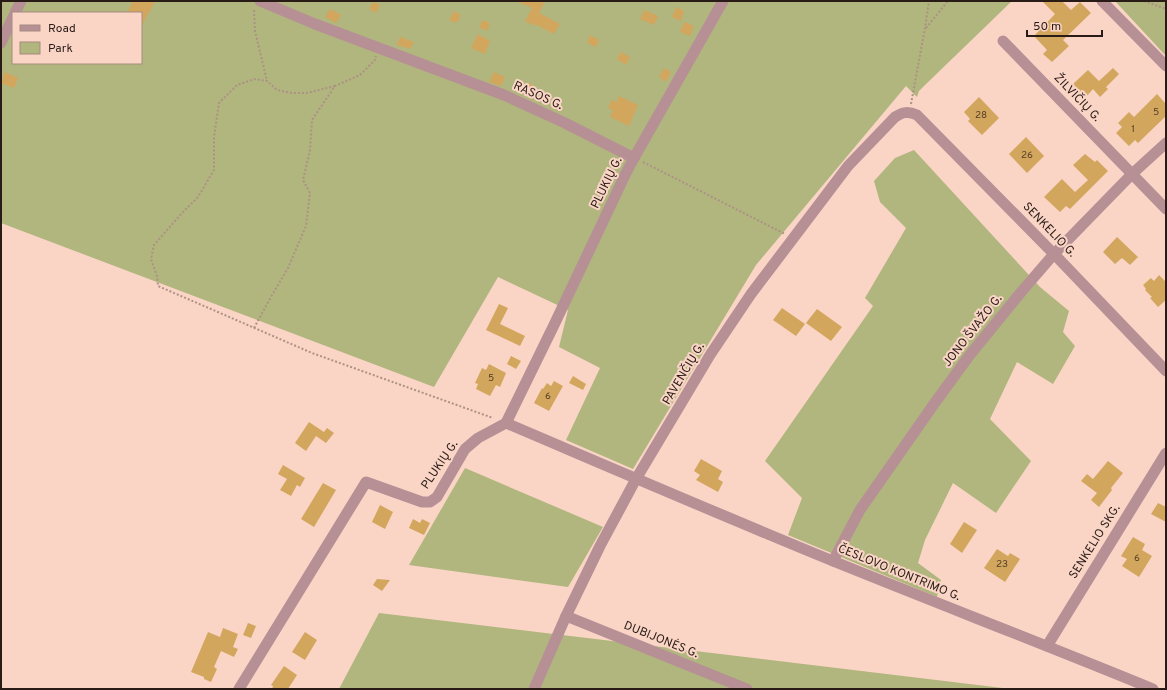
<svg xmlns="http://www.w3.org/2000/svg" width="1167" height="690" viewBox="0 0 1167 690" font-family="Overpass,sans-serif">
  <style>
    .green { fill: #b0b67d; fill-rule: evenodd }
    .building { fill: #d3a65e }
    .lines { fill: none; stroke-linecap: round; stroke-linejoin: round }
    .path { stroke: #ad9185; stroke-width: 2; stroke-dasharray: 2 2; stroke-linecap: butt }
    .street { stroke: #b79096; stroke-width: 11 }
    .labels { text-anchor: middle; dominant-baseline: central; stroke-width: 4; stroke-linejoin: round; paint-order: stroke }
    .number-label { font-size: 10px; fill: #543e28 }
    .street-label { font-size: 12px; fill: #291c16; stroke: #fad5c6 }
  </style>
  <rect width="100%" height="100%" fill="#fad5c6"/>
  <g class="green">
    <path d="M1,1H1012L924,86L919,91L917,97L906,86L756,265L633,469L566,440L600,368L559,347L568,310L498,277L434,387L1,223ZM13,13H141V63H13Z"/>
    <polygon points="1115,1 1166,1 1166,56"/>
    <polygon points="914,150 1040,287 1069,311 1063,332 1075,346 1053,384 1017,362 990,419 1031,461 996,513 953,483 925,540 918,563 941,580 937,597 788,535 802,498 765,461 873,306 865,298 906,228 880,202 874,181 895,158"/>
    <polygon points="465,468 603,527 568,587 409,565"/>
    <polygon points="379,613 1011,689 339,689"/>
  </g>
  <g class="building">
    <polygon points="133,1 155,1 149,13 148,13 141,28 141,13 127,13"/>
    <polygon points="516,1 545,1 539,13 560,24 554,34 535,24 535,26 525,21 532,8"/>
    <polygon points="1042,1 1062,1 1071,10 1080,2 1091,13 1063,40 1069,46 1052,62 1043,54 1047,50 1034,36 1055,14"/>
    <polygon points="373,2 380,5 376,13 369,9"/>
    <polygon points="676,7 684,11 681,21 672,17"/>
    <polygon points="330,9 341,15 336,23 325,17"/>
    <polygon points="644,10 658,16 654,25 640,19"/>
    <polygon points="454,11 461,15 457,23 449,20"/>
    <polygon points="483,20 490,23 487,31 479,27"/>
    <polygon points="684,22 694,26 690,36 680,32"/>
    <polygon points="478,34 490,41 485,54 471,48"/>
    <polygon points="590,35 599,40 596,47 587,43"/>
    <polygon points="400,37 414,42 410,49 397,45"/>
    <polygon points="621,52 630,57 626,65 617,59"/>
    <polygon points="664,68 671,72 666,82 659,77"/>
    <polygon points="1113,68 1119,74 1106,87 1108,89 1100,97 1093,89 1086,97 1073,84 1088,70 1099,81"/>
    <polygon points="5,72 18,78 14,88 1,83"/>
    <polygon points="494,72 505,77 501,86 489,82"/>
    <polygon points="529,83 536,87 532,99 523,94"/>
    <polygon points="1157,94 1166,104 1166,116 1138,143 1135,140 1129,146 1116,133 1122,127 1118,123 1129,112 1134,117"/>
    <polygon points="619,96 638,105 629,126 610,117 613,110 608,108 612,100 617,102"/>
    <polygon points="979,97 999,118 982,135 968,121 970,119 964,112"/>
    <polygon points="1026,137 1044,156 1027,173 1009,154"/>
    <polygon points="1085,154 1095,162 1097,160 1108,171 1070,209 1066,206 1060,212 1044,197 1062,179 1075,192 1088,180 1073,165"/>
    <polygon points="1117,237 1138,257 1130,265 1122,258 1115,264 1103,252"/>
    <polygon points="1159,275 1166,282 1166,300 1158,307 1150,298 1152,297 1145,290 1146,289 1143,285 1151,278 1154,281"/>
    <polygon points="499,304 508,308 500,324 525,336 520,346 486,330"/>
    <polygon points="782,308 805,324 796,336 773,320"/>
    <polygon points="817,309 842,327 831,341 806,323"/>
    <polygon points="511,356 521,361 516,369 507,364"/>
    <polygon points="489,364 506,373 500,387 496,385 490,396 476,389 478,384 475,383 482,368 486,370"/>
    <polygon points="573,376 586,384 583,390 569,383"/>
    <polygon points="554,381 563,386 549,411 534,403 542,388 543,389 547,383 551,386"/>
    <polygon points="309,422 324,432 327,428 334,433 326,443 316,436 306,451 295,443"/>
    <polygon points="701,459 722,471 718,479 723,482 718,492 696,480 700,475 694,471"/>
    <polygon points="1108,461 1123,473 1111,488 1112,490 1099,507 1091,500 1097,493 1081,481 1087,474 1093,479"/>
    <polygon points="283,465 305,478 300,487 297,485 291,496 280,490 287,479 278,474"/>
    <polygon points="323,483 336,490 314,527 301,519"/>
    <polygon points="1158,503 1166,507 1166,522 1151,514"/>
    <polygon points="380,505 393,512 385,529 372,522"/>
    <polygon points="413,519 420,523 422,519 430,523 424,535 409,528"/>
    <polygon points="964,522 977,530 962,553 950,544"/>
    <polygon points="1133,537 1145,544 1142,550 1152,556 1139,577 1122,566 1127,559 1121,556"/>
    <polygon points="997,549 1008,556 1010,553 1020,559 1005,582 984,568"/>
    <polygon points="377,579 390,580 382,591 373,585"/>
    <polygon points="248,623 256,626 251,638 243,635"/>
    <polygon points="223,628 238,634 233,647 238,649 234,657 221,651 214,667 217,669 211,682 204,679 204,677 191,672 208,632 220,637"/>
    <polygon points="305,632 317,640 305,660 292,652"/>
    <polygon points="284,666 297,675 288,689 272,689 273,686 271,685"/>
  </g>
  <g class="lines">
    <g class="path">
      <polyline points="1144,1 1166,9"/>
      <polyline points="254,10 255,31 267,81"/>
      <polyline points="926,28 948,1"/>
      <polyline points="335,86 307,93 292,93 277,90 267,81 255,79 237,85 219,103 214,137 214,170 198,197 182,213 154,245 151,259 157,276 158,286 312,353 493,418"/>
      <polyline points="911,104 925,28 929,1"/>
      <polyline points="643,162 785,234"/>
      <polyline points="254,328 272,295 288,268 306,226 310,193 303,180 310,150 312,120 335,86 360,75 375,60 376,56"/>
    </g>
    <g class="street">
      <polyline points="260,1 315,24 504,95 565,123 634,158 723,1"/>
      <polyline points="1102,1 1166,66"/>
      <polyline points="15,13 21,1"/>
      <polyline points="1003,41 1166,209"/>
      <polyline points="1,43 13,17"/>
      <path d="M506,423C614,469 723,516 833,561C939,604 1046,645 1153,689"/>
      <polyline points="833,561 860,510 934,404 969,356 1022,291 1054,254 1132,174 1166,143"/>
      <polyline points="566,616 747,689"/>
      <polyline points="1047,646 1166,453"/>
      <polyline points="239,689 366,482 422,502 430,502 437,497 465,449 478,438 506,423 554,325 626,173 634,158"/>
      <path d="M534,689L566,616L600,546L636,479L710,355L751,294L848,166L895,117C903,112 908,111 917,115L1054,254L1166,371"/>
    </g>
  </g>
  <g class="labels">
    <g class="number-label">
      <text x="1156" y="112">5</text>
      <text x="981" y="115">28</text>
      <text x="1133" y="129">1</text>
      <text x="1027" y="155">26</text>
      <text x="491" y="378">5</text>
      <text x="548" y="396">6</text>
      <text x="1137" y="558">6</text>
      <text x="1002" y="564">23</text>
    </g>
    <g class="street-label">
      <text transform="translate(538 96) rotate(24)">RASOS G.</text>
      <text transform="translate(1077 98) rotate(46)">ŽILVIČIŲ G.</text>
      <text transform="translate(607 183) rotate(-64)">PLUKIŲ G.</text>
      <text transform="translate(1049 230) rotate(46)">SENKELIO G.</text>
      <text transform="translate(973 331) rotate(-52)">JONO ŠVAŽO G.</text>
      <text transform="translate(684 374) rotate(-59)">PAVENČIŲ G.</text>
      <text transform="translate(440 465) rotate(-56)">PLUKIŲ G.</text>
      <text transform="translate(1095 542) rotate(-58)">SENKELIO SKG.</text>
      <text transform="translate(899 573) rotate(22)">ČESLOVO KONTRIMO G.</text>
      <text transform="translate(661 640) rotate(22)">DUBIJONĖS G.</text>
    </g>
  </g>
  <rect width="1167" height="690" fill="none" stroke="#291c16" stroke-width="4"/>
  <rect x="12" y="12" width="130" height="52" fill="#fad5c6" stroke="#a68b80"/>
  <rect x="20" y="25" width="20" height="6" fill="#b79096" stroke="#a68b80"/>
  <text x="48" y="32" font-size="12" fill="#291c16">Road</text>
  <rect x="20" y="42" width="20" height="12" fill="#b0b67d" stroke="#a68b80"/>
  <text x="48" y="52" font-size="12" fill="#291c16">Park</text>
  <path d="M1027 30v6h75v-6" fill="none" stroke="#291c16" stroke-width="2"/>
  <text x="1033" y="30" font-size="12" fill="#291c16" stroke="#fad5c6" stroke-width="3" paint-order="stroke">50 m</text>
</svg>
